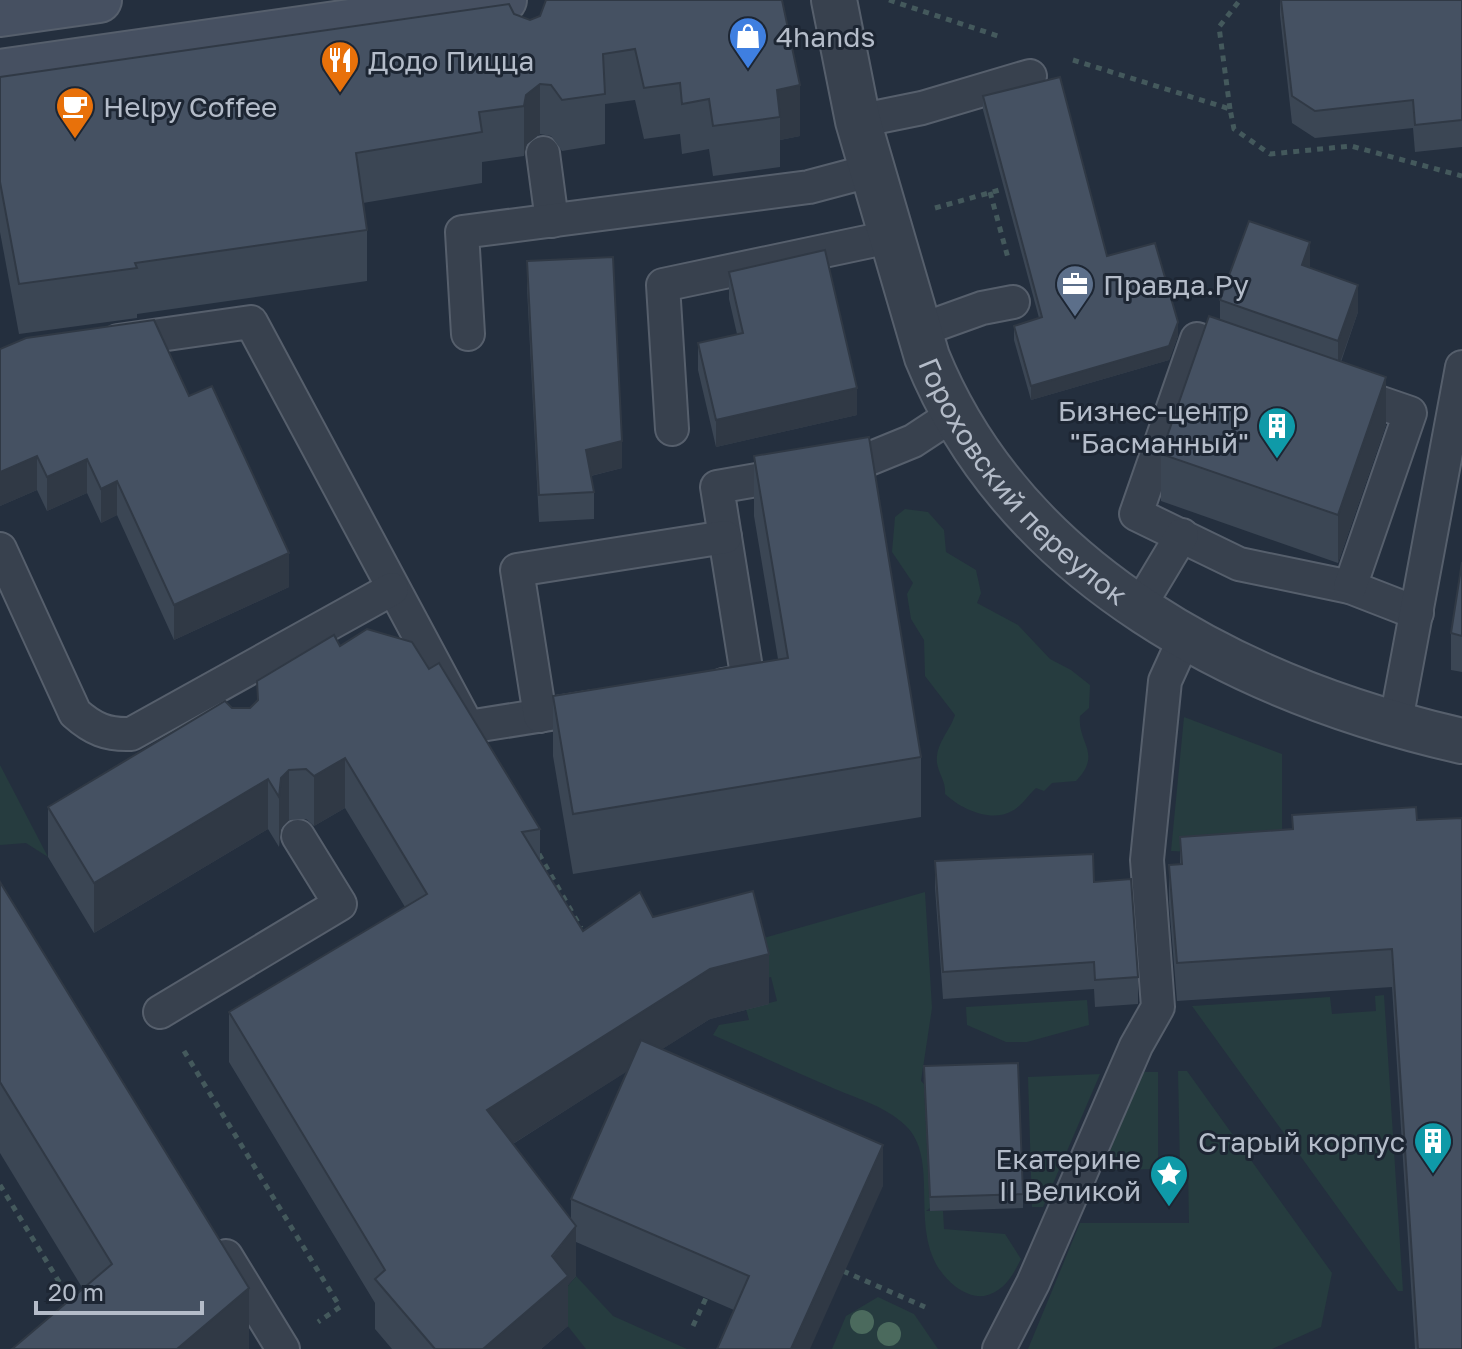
<svg xmlns="http://www.w3.org/2000/svg" width="1462" height="1349" viewBox="0 0 1462 1349" font-family="'Golos Text',sans-serif">
  <style>
    .green { fill: #263c3f }
    .lines { fill: none; stroke-linecap: round; stroke-linejoin: round }
    .service-casing { stroke: #565f6c; stroke-width: 36 }
    .minor-casing { stroke: #565f6c; stroke-width: 48 }
    .secondary-casing { stroke: #565f6c; stroke-width: 48 }
    .path { stroke: #44595c; stroke-width: 5; stroke-dasharray: 6 6; stroke-linecap: butt }
    .service { stroke: #38414e; stroke-width: 32 }
    .minor { stroke: #38414e; stroke-width: 44 }
    .secondary { stroke: #465061; stroke-width: 44 }
    .tree { fill: #4b6a5d }
    .wall { fill: #3b4654; fill-rule: evenodd }
    .shaded-wall { fill: #303945 }
    .building { fill: #455162; stroke: #303945; stroke-width: 2 }
    .labels { text-anchor: middle; dominant-baseline: central; stroke-width: 6; stroke-linejoin: round; paint-order: stroke }
    .poi-label { font-size: 28px; fill: #b4bcc9; stroke: #1d2633; text-anchor: start }
    .street-label { font-size: 28px; fill: #b4bcc9; stroke: #1d2633 }
  </style>
  <rect width="100%" height="100%" fill="#242f3e"/>
  <g class="green">
    <path d="M905,509L928,512L944,530L946,552L976,570L981,593L977,603L1018,625L1050,659L1071,670L1090,685L1089,708L1080,716C1077,743 1103,753 1076,781L1052,783L1044,791L1036,788C1028,795 1022,806 1012,811C991,823 961,809 945,794C946,781 939,775 937,763C935,744 950,731 955,715L925,676L924,640L911,619L907,594L913,583L892,552L895,517Z"/>
    <polygon points="1184,717 1282,754 1282,856 1171,851"/>
    <polygon points="0,765 48,857 26,843 0,845"/>
    <path d="M925,892L932,1008L921,1081L924,1084L930,1208L926,1211H943L944,1229L1005,1234L1021,1259C1013,1275 1004,1292 984,1296C973,1297 965,1293 956,1287C900,1244 945,1162 905,1125C886,1107 859,1099 835,1089C794,1071 754,1053 713,1035L719,1025L749,1020L746,1009L777,1001L771,977L762,979L753,941Z"/>
    <polygon points="1384,995 1403,1291 1398,1291 1192,1006 1330,997 1332,1014 1376,1011 1375,996"/>
    <polygon points="1087,1000 1089,1025 1027,1042 1006,1042 967,1025 966,1007"/>
    <polygon points="1178,1071 1187,1071 1332,1273 1321,1327 1272,1349 1028,1349 1080,1223 1189,1223 1188,1169 1180,1168"/>
    <polygon points="1143,1072 1158,1072 1158,1169 1102,1170"/>
    <polygon points="1100,1074 1043,1207 1032,1207 1028,1077"/>
    <polygon points="576,1276 613,1316 687,1349 586,1349 552,1306"/>
    <polygon points="878,1297 914,1314 938,1349 832,1349 846,1316"/>
  </g>
  <g class="lines">
    <g class="service-casing">
      <g id="service">
        <polyline points="858,121 922,108 1030,76"/>
        <polyline points="543,153 552,221"/>
        <polyline points="918,331 982,308 1013,302"/>
        <polyline points="468,334 462,232 809,187 873,170"/>
        <polyline points="118,341 251,322 468,727 594,707"/>
        <polyline points="1242,355 1197,339 1136,514 1239,564 1350,587 1417,613"/>
        <polyline points="1346,391 1410,413 1350,587"/>
        <polyline points="672,429 663,285 890,237"/>
        <path d="M0,549L75,713C93,729 107,735 131,734L392,589"/>
        <polyline points="1137,610 1182,535"/>
        <polyline points="723,685 748,681 717,487 864,461 913,441 954,414"/>
        <polyline points="540,716 517,570 725,537"/>
        <polyline points="1395,726 1462,367"/>
        <polyline points="160,1012 340,904 298,836"/>
        <polyline points="226,1256 283,1349"/>
        <polyline points="999,1349 1033,1283 1136,1046 1158,1007 1147,860 1165,681 1185,637"/>
      </g>
    </g>
    <g class="minor-casing">
      <g id="minor">
        <path id="s1" d="M834,0L858,121L927,357C1016,576 1243,691 1462,741"/>
      </g>
    </g>
    <g class="secondary-casing">
      <g id="secondary">
        <polyline points="0,14 99,0"/>
        <polyline points="0,72 504,0"/>
      </g>
    </g>
    <g class="path">
      <polyline points="889,0 998,36"/>
      <polyline points="1073,60 1230,109 1234,129 1270,154 1351,146 1462,176"/>
      <polyline points="1230,109 1219,27 1240,0"/>
      <polyline points="990,192 1008,258"/>
      <polyline points="935,208 1003,189"/>
      <polyline points="539,854 581,928"/>
      <polyline points="184,1051 340,1307 318,1322"/>
      <polyline points="0,1185 72,1303"/>
      <polyline points="843,1271 925,1307"/>
      <polyline points="693,1326 706,1298"/>
    </g>
    <use href="#service" class="service"/>
    <use href="#minor" class="minor"/>
    <use href="#secondary" class="secondary"/>
  </g>
  <g class="tree">
    <circle cx="862" cy="1322" r="12"/>
    <circle cx="889" cy="1334" r="12"/>
  </g>
  <g class="wall">
    <polygon points="782,0 800,136 780,140 780,167 713,176 709,149 682,154 680,134 644,139 635,100 605,104 605,144 562,151 551,136 540,134 526,145 524,156 482,162 482,183 363,203 367,230 367,281 137,314 137,318 19,334 0,232 0,77 514,14 530,20"/>
    <polygon points="1280,0 1462,0 1462,147 1415,152 1413,128 1315,138 1292,123 1280,15"/>
    <polygon points="983,96 1107,256 1178,336 1169,360 1031,400 1014,340 1014,326 1039,318 983,110"/>
    <polygon points="527,261 622,468 591,476 594,492 594,519 539,522 527,288"/>
    <polygon points="1310,268 1358,312 1341,362 1386,425 1338,563 1161,501 1161,454 1220,320 1220,300"/>
    <polygon points="729,272 857,415 716,447 698,370 698,343 737,334 729,299"/>
    <polygon points="0,349 189,396 289,587 174,640 117,515 101,523 87,493 47,511 37,490 0,506"/>
    <polygon points="754,456 921,757 921,817 573,874 553,756 553,696 778,659 754,516"/>
    <polygon points="1462,562 1462,672 1451,670 1451,633"/>
    <path d="M340,646L429,669L540,829V862L583,931L653,917L769,1004L710,1019L662,1049L883,1186L734,1310L576,1242V1276L568,1285V1326L541,1349H392L375,1329V1303L229,1062V1012L405,907L345,808L314,826L306,819L289,820L281,828L279,847L268,829L94,933L48,857V807L232,708H250ZM627,1071L571,1199V1220L513,1144Z"/>
    <polygon points="1416,807 1462,1349 1415,1349 1392,987 1177,1001 1169,903 1169,865 1180,864 1180,837 1292,829 1292,815"/>
    <polygon points="935,861 1094,882 1138,977 1138,1004 1095,1007 1094,989 943,999 935,888"/>
    <polygon points="0,882 249,1349 83,1289 0,1153"/>
    <polygon points="924,1080 1023,1194 1023,1208 930,1211"/>
  </g>
  <g class="shaded-wall">
    <polygon points="540,84 540,134 526,145 524,156 524,106 526,95"/>
    <polygon points="800,85 800,136 780,140 780,117 777,90"/>
    <polygon points="1310,242 1310,269 1302,265"/>
    <polygon points="1358,285 1358,312 1338,368 1338,341"/>
    <polygon points="1178,322 1178,336 1169,360 1031,400 1031,386"/>
    <polygon points="1386,377 1386,425 1338,563 1338,515"/>
    <polygon points="857,388 857,415 716,447 716,420"/>
    <polygon points="622,441 622,468 586,477 586,450"/>
    <polygon points="37,456 37,490 0,506 0,472"/>
    <polygon points="87,459 87,493 47,511 47,477"/>
    <polygon points="117,481 117,515 101,523 101,489"/>
    <polygon points="289,553 289,587 174,640 174,605"/>
    <polygon points="345,758 345,808 314,826 314,776"/>
    <polygon points="289,770 289,820 281,828 279,847 279,797 281,778"/>
    <polygon points="268,779 268,829 94,933 94,883"/>
    <polygon points="769,954 769,1004 710,1019 487,1160 487,1110 710,969"/>
    <polygon points="883,1145 883,1186 810,1349 791,1349"/>
    <polygon points="576,1226 576,1276 568,1285 568,1326 541,1349 483,1349"/>
    <polygon points="249,1288 249,1349 177,1349"/>
  </g>
  <g class="building">
    <polygon points="546,0 782,0 800,85 777,90 780,117 713,126 709,99 682,104 680,83 644,88 635,49 603,54 605,94 562,100 551,85 540,84 526,95 524,106 479,112 482,132 356,153 367,230 135,263 137,268 19,284 0,182 0,77 509,4 514,14 530,20 540,16"/>
    <polygon points="1281,0 1462,0 1462,120 1415,125 1413,100 1315,111 1292,96"/>
    <polygon points="1060,77 1107,256 1155,243 1178,322 1169,346 1031,386 1014,326 1042,317 983,96"/>
    <polygon points="1249,221 1310,242 1302,265 1358,285 1338,341 1220,300"/>
    <polygon points="825,250 857,388 716,420 698,343 743,333 729,272"/>
    <polygon points="613,257 622,441 586,450 594,492 539,495 527,261"/>
    <polygon points="1209,316 1386,377 1338,515 1161,454"/>
    <polygon points="154,320 189,396 212,386 289,553 174,605 117,481 101,489 87,459 47,477 37,456 0,472 0,349 26,338"/>
    <polygon points="869,437 921,757 573,814 553,696 788,658 754,456"/>
    <polygon points="1462,562 1462,636 1451,633"/>
    <polygon points="367,629 412,642 429,669 439,663 540,829 522,832 583,931 640,892 653,917 753,891 769,954 710,969 487,1110 576,1226 552,1256 568,1276 483,1349 435,1349 375,1279 385,1270 229,1012 427,894 345,758 314,776 306,769 289,770 281,778 279,797 268,779 94,883 48,807 225,701 232,708 250,708 258,700 257,681 334,635 340,646"/>
    <polygon points="1416,807 1417,820 1462,818 1462,1349 1418,1349 1392,949 1177,963 1169,865 1182,864 1180,837 1293,829 1292,815"/>
    <polygon points="1093,854 1094,882 1131,879 1138,977 1095,980 1094,962 943,972 935,861"/>
    <polygon points="0,882 249,1288 177,1349 12,1349 112,1264 0,1082"/>
    <polygon points="641,1040 883,1145 791,1349 717,1349 749,1276 571,1199"/>
    <polygon points="1018,1063 1023,1194 930,1197 924,1066"/>
  </g>
  <defs>
    <g id="shop-pin" transform="scale(2)"><path d="M0 17L-7.5 6A9.5 9.5 0 1 1 7.5 6Z" fill="#3f7fe0" stroke="#1d2633"/><path d="M-5-2.5h2.3a2.7 3.5 0 0 1 5.4 0H5L5.5 6h-11ZM-1.5-2.5h3a1.5 2.3 0 0 0-3 0Z" fill="#fff"/></g>
    <g id="restaurant-pin" transform="scale(2)"><path d="M0 17L-7.5 6A9.5 9.5 0 1 1 7.5 6Z" fill="#e8710a" stroke="#1d2633"/><path d="M-5-6h1v4h1v-4h1v4h1v-4h1v5L-1.5 .5V6h-2V.5L-5-1ZM5-6V6H3V1.5H1.5Q1.5-4 5-6Z" fill="#fff"/></g>
    <g id="cafe-pin" transform="scale(2)"><path d="M0 17L-7.5 6A9.5 9.5 0 1 1 7.5 6Z" fill="#e8710a" stroke="#1d2633"/><path d="M-5.5-4.5H6V0H3Q3 3.5 0 3.5H-2.5Q-5.5 3.5-5.5 0ZM3-3.2v2h1.7v-2ZM-6 4.5H4V6H-6Z" fill="#fff"/></g>
    <g id="office-pin" transform="scale(2)"><path d="M0 17L-7.5 6A9.5 9.5 0 1 1 7.5 6Z" fill="#5c6f8a" stroke="#1d2633"/><path d="M-6-3h4V-5.5h4V-3h4V5H-6ZM-1-4.5V-3h2v-1.5ZM-6 0V1H6V0Z" fill="#fff"/></g>
    <g id="building-pin" transform="scale(2)"><path d="M0 17L-7.5 6A9.5 9.5 0 1 1 7.5 6Z" fill="#0f9aa8" stroke="#1d2633"/><path d="M-4-6H4V6H1V3H-1V6H-4ZM-2.5-4.3h1.7v1.8h-1.7ZM.8-4.3h1.7v1.8H.8ZM-2.5-1h1.7V.8h-1.7ZM.8-1h1.7V.8H.8Z" fill="#fff"/></g>
    <g id="sight-pin" transform="scale(2)"><path d="M0 17L-7.5 6A9.5 9.5 0 1 1 7.5 6Z" fill="#0f9aa8" stroke="#1d2633"/><path d="M0-6L1.8-2.2L6-1.7L2.9 1.2L3.7 5.4L0 3.3L-3.7 5.4L-2.9 1.2L-6-1.7L-1.8-2.2Z" fill="#fff"/></g>
  </defs>
  <g fill-rule="evenodd">
    <use href="#shop-pin" x="748" y="36"/>
    <use href="#restaurant-pin" x="340" y="60"/>
    <use href="#cafe-pin" x="75" y="106"/>
    <use href="#office-pin" x="1075" y="284"/>
    <use href="#building-pin" x="1277" y="426"/>
    <use href="#building-pin" x="1433" y="1141"/>
    <use href="#sight-pin" x="1169" y="1174"/>
  </g>
  <g class="labels">
    <g class="poi-label">
      <text x="776" y="36">4hands</text>
      <text x="368" y="60">Додо Пицца</text>
      <text x="103" y="106">Helpy Coffee</text>
      <text x="1103" y="284">Правда.Ру</text>
      <text x="1249" y="410" text-anchor="end">Бизнес-центр<tspan x="1249" dy="32">"Басманный"</tspan></text>
      <text x="1405" y="1141" text-anchor="end">Старый корпуc</text>
      <text x="1141" y="1158" text-anchor="end">Екатерине<tspan x="1141" dy="32">II Великой</tspan></text>
    </g>
    <g class="street-label">
      <text stroke="none"><textPath href="#s1" startOffset="528">Гороховский переулок</textPath></text>
    </g>
  </g>
  <path d="M36 1301v12h166v-12" fill="none" stroke="#b4bcc9" stroke-width="4"/>
  <text x="48" y="1301" font-size="24" fill="#b4bcc9" stroke="#1d2633" stroke-width="6" paint-order="stroke">20 m</text>
</svg>
